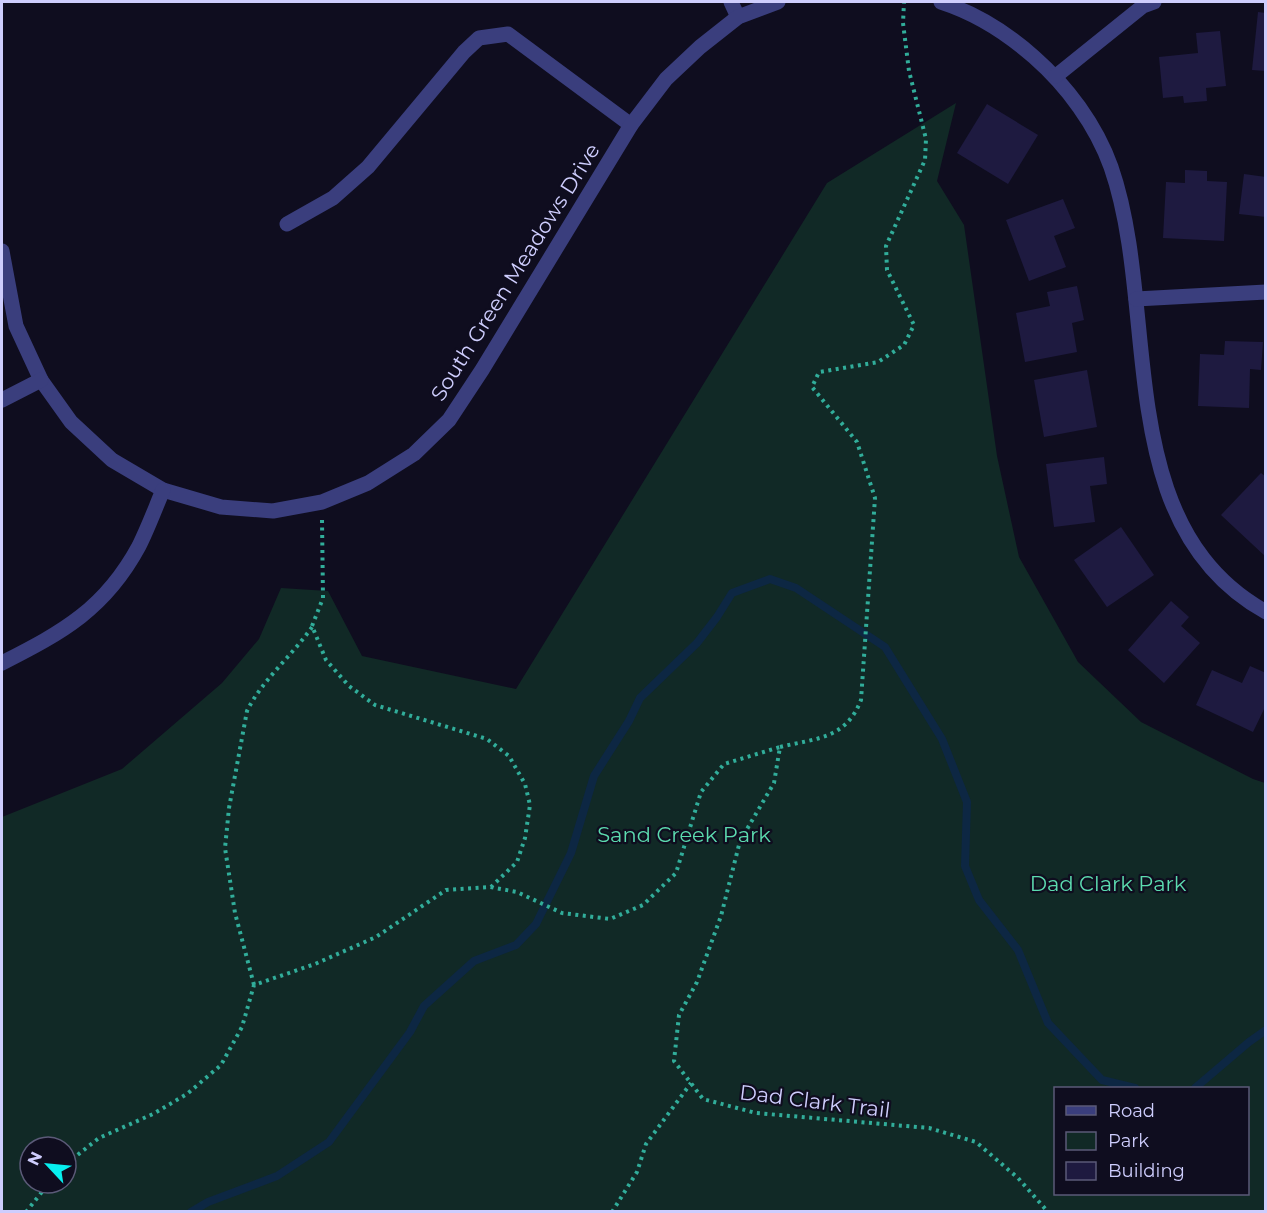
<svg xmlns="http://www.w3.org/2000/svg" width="1267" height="1213" viewBox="0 0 1267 1213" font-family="Montserrat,sans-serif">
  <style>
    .green { fill: #112926; fill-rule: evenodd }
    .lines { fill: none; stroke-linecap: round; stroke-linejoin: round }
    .stream { stroke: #0d2743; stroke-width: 8 }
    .building { fill: #1e1a40 }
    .path { stroke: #31ad9a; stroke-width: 4; stroke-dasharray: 3 4.5; stroke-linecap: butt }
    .minor { stroke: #3a3e7d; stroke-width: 15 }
    .labels { text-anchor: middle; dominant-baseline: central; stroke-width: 4.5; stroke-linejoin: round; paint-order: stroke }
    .street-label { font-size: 21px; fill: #cecdfd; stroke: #0f0d1f }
    .park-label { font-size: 21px; fill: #5cdbaf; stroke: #0f0d1f }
  </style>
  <rect width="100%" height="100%" fill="#0f0d1f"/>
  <path class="green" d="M956,103L937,181L964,225L997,456L1019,557L1078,662L1141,722L1253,779L1265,783V1211H2V817L122,769L222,683L259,639L281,588L328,591L362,656L516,689L827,183ZM1056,1088H1248V1194H1056ZM30,1147H66V1183H30Z"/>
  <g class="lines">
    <g class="stream">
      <polyline points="1195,1088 1249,1042 1266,1030"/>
      <polyline points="191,1212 208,1202 277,1176 329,1142 410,1032 424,1006 474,961 516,945 536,924 571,853 594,776 629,721 640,698 697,643 717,617 732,593 770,579 796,588 885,647 942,739 967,802 965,866 979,900 1018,950 1048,1023 1102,1080 1135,1088"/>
    </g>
  </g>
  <g class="building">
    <polygon points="1258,12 1266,13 1266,71 1252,70"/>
    <polygon points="1220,31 1226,86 1206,88 1207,101 1184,103 1183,96 1163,98 1159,57 1198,53 1196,33"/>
    <polygon points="987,104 1038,135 1008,184 957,153"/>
    <polygon points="1185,170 1207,171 1207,181 1227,182 1224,241 1163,238 1166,182 1185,183"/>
    <polygon points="1244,174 1266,177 1266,217 1239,214"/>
    <polygon points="1063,199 1075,228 1054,236 1066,267 1029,281 1006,220"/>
    <polygon points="1077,286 1084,320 1072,323 1077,352 1025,362 1016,313 1050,306 1047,292"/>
    <polygon points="1225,341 1263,342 1261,370 1250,369 1249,408 1198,406 1200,354 1224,355"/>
    <polygon points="1087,370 1097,427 1044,437 1034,380"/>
    <polygon points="1104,457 1107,484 1090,486 1095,522 1054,527 1046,464"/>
    <polygon points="1261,473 1266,477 1266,557 1221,515"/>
    <polygon points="1121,527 1154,575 1107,607 1074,560"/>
    <polygon points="1171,601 1189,617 1181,626 1200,643 1164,683 1128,650"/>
    <polygon points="1250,666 1266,673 1266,705 1253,732 1196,705 1212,670 1242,683"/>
  </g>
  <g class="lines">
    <g class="path">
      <polyline points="322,520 323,598 312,626 326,660 349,686 375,705 487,739 509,756 525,784 530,805 525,838 517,862 491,887"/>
      <path d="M780,747C817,738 846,739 861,700L875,498L857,442L812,387L819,372L878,362L904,345L914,325L887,270L886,246L925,160L926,139L909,71L903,23L904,2"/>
      <path d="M254,985L235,913L225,848L229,808L247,711C262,680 292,656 312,627"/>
      <polyline points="66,1164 99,1138 153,1114 187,1094 221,1065 242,1027 254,985 315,964 376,937 446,890 490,887 517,892 562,913 610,919 643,905 676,873 701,792 724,764 780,747 774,783 740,841 721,916 697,982 679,1015 674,1061 703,1099 756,1113 929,1128 976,1142 1018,1178 1048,1212"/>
      <polyline points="26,1212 49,1183"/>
      <polyline points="612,1212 637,1172 646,1144 691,1083"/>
    </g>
    <g class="minor">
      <polyline points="731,2 738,17"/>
      <path d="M941,2C975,13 1007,33 1034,57C1067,86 1096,125 1111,167C1161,310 1109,525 1266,612"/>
      <polyline points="1056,76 1143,6 1154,2"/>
      <polyline points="287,224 333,198 368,167 464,52 479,38 508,34 631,125"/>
      <polyline points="2,251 16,326 41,380 71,422 112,460 163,490 221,507 273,511 322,502 368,483 414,454 449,420 482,370 631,125 666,79 700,47 738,17 778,2"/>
      <polyline points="1136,299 1266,292"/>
      <polyline points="2,400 41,380"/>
      <path d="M2,663C63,632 105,609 139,546C148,528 155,509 163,490"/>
    </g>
  </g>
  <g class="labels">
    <g class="street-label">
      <text transform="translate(515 272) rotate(-58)">South Green Meadows Drive</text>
      <text transform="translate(815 1101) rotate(7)">Dad Clark Trail</text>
    </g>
    <g class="park-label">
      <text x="684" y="834">Sand Creek Park</text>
      <text x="1108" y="883">Dad Clark Park</text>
    </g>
  </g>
  <rect width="1267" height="1213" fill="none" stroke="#cecdfd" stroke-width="6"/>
  <rect x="1054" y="1087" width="195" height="108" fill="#0f0d1f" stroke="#5b5a78" stroke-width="1.5"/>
  <rect x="1066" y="1106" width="30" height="9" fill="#3a3e7d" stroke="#5b5a78" stroke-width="1.5"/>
  <text x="1108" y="1117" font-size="18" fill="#cecdfd">Road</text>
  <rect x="1066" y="1132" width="30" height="18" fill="#112926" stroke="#5b5a78" stroke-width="1.5"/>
  <text x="1108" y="1147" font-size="18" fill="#cecdfd">Park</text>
  <rect x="1066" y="1162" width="30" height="18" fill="#1e1a40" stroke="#5b5a78" stroke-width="1.5"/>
  <text x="1108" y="1177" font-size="18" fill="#cecdfd">Building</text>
  <g transform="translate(48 1165) rotate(296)"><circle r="28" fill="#0f0d1f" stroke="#5b5a78" stroke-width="1.5"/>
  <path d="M0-4.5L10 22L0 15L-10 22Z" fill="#07efef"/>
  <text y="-9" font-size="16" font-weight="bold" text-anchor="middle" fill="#cecdfd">N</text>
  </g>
</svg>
